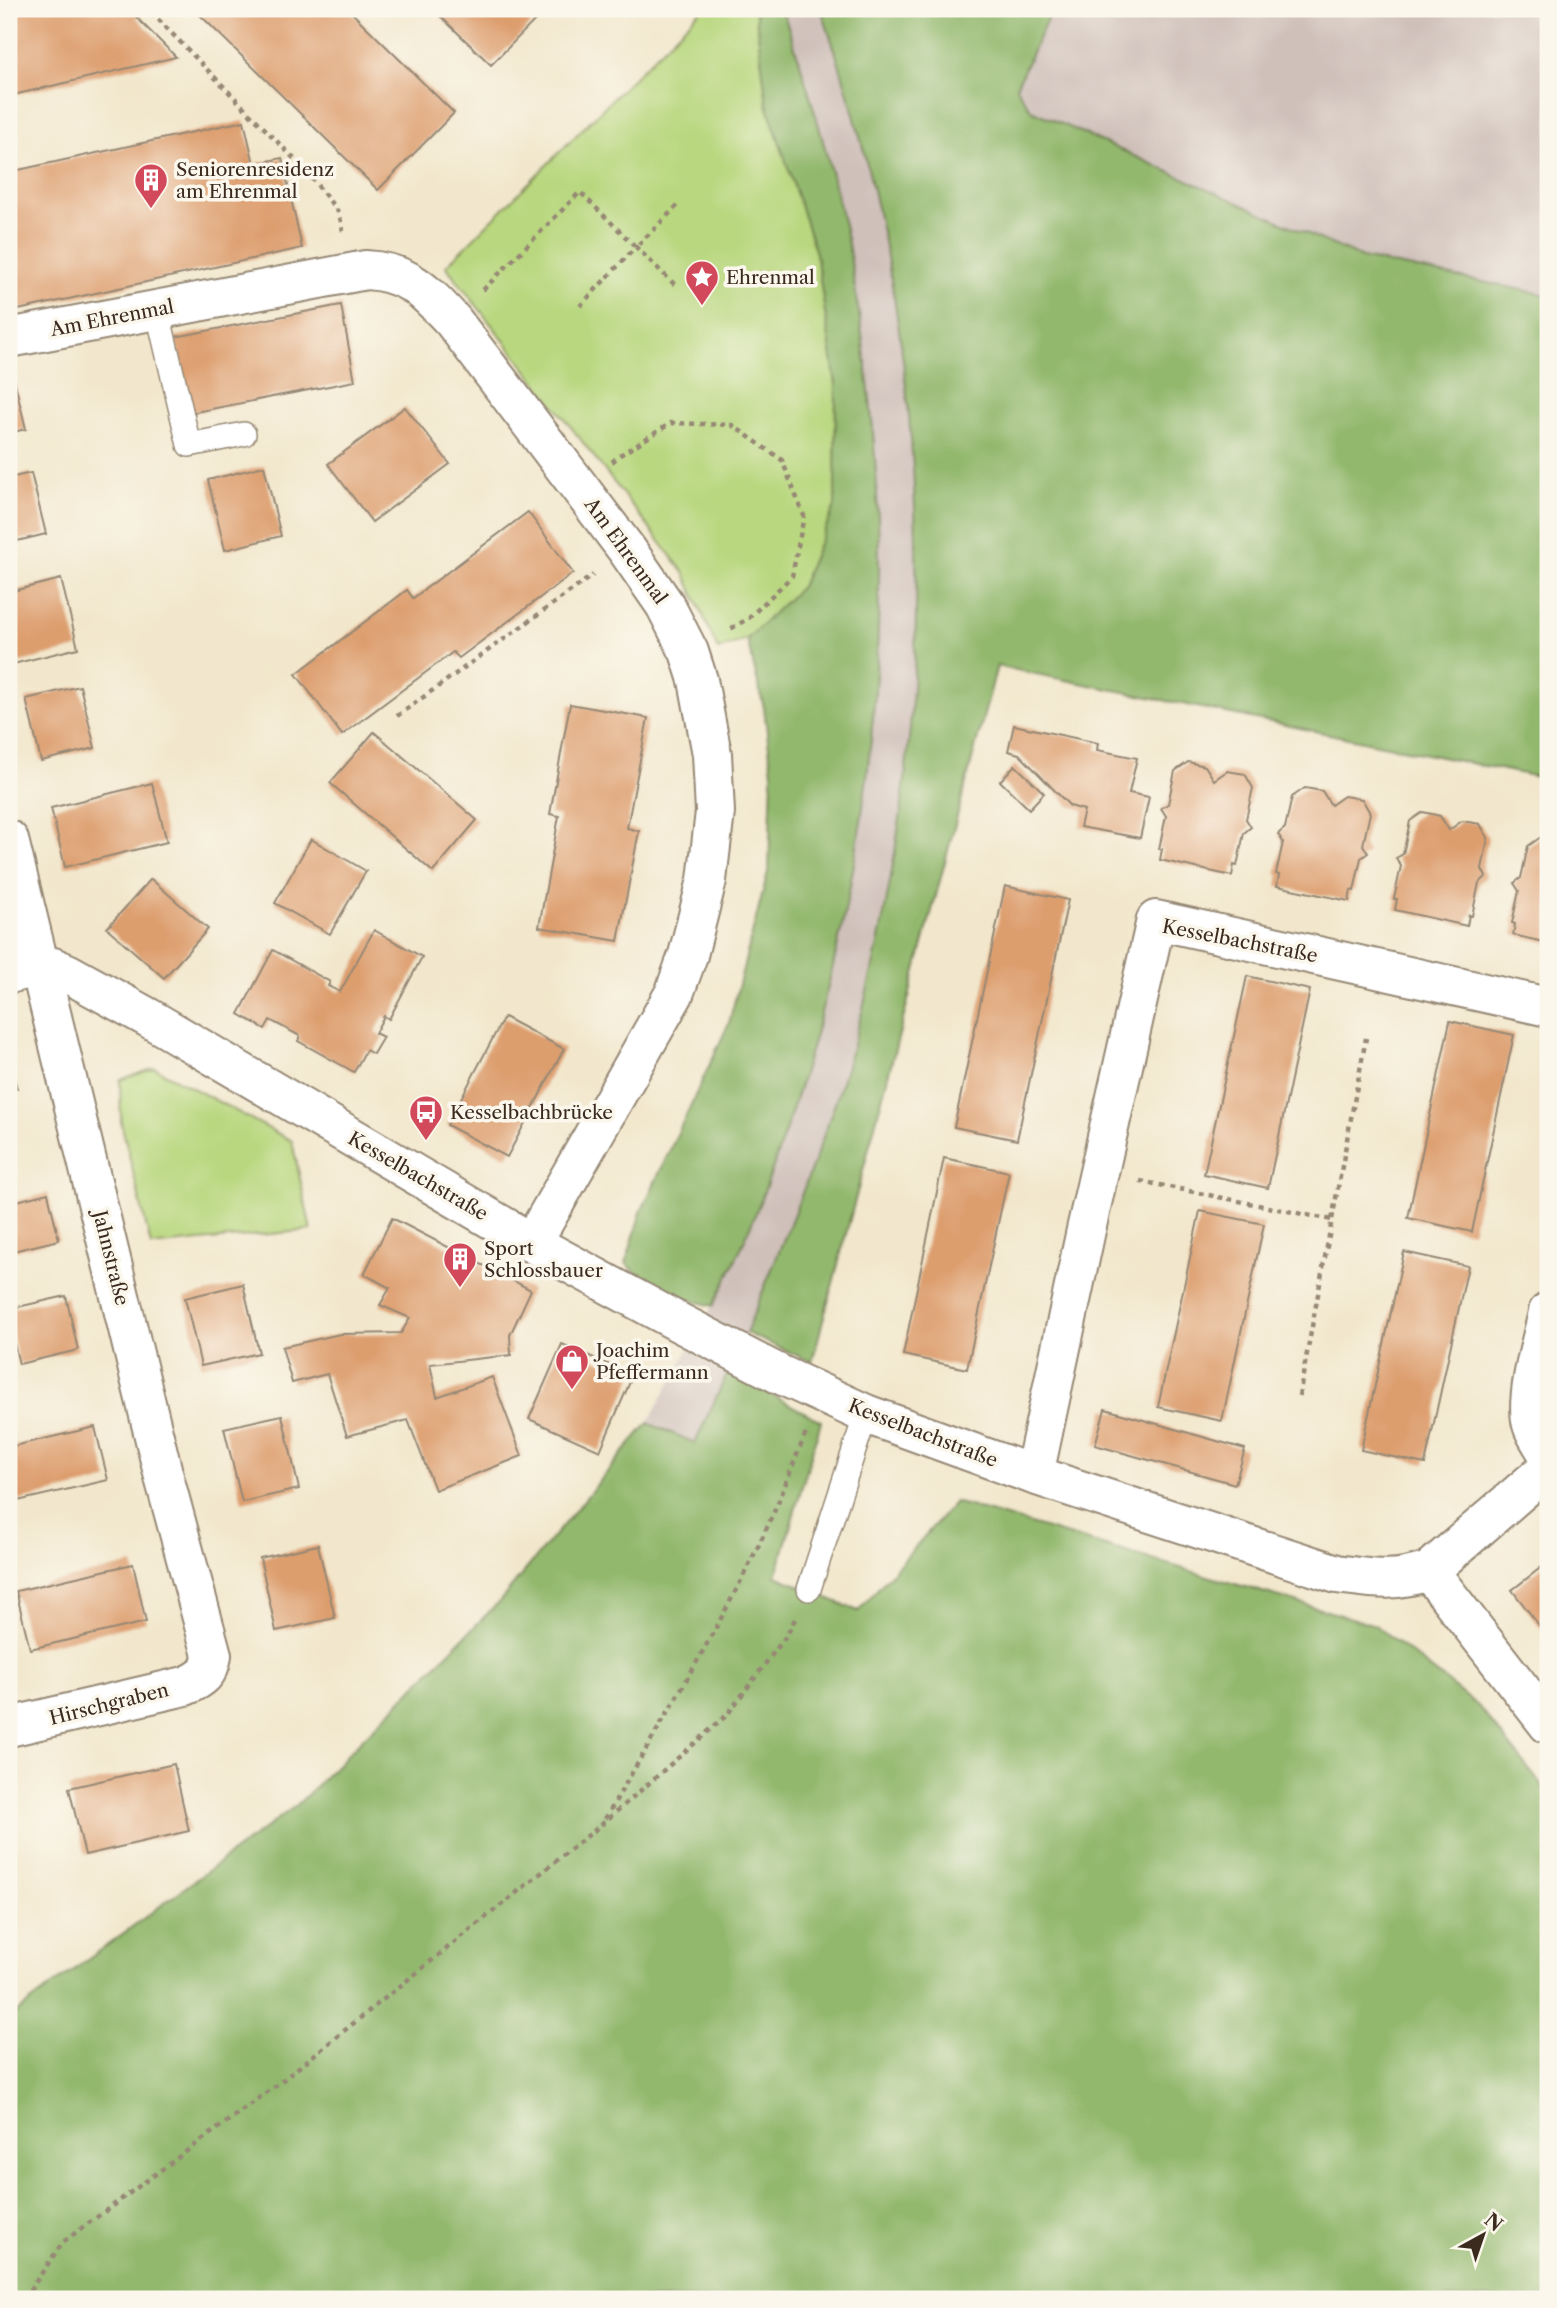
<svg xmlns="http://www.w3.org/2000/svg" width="1557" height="2308" viewBox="0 0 1557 2308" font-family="'Libre Caslon Text',serif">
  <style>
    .industrial { fill: #cfc0ba }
    .green { fill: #b8d77e; stroke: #7a804e; stroke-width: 2 }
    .forest { fill: #92b86d; stroke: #667146; stroke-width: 2 }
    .building { fill: #dd9e6e }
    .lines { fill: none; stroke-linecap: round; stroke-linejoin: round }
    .lane-casing { stroke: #968875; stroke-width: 26 }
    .street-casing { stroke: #968875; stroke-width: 42 }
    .path { stroke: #968875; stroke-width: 4.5; stroke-dasharray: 5 5; stroke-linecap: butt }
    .lane { stroke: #fff; stroke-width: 23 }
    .street { stroke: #fff; stroke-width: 38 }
    .labels { text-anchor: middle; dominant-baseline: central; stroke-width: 7; stroke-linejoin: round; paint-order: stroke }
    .poi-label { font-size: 19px; fill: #3b2a1e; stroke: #fbf7ec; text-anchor: start }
    .street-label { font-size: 19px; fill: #3b2a1e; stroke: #fbf7ec }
  </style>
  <rect width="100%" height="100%" fill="#fbf7ec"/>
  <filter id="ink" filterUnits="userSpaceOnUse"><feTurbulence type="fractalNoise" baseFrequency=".0143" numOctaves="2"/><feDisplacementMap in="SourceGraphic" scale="14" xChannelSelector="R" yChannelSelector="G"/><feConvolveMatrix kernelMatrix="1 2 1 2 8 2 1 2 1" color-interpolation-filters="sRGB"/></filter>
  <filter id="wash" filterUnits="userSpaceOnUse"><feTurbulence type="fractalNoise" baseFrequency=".00686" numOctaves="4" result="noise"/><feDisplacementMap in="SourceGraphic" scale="28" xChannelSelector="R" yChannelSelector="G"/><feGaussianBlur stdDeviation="1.57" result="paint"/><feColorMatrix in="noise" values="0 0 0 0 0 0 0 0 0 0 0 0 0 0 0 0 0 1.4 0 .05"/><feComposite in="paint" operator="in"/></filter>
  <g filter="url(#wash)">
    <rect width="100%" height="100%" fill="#f2e7cc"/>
    <g class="industrial">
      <polygon points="782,9 821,9 845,76 883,229 908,386 918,543 913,702 894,859 862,1013 815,1164 746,1333 695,1443 648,1423 726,1281 780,1151 825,1004 857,853 870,390 847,237 809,86"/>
      <polygon points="1052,9 1548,9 1548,295 1362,258 1031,110 1016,87"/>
    </g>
    <g class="green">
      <polygon points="702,9 755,9 767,104 816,253 836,384 835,506 801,587 747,639 718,650 685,574 446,266"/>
      <polygon points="155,1068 292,1141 311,1230 151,1246 121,1122 120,1080"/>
    </g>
    <g class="forest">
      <path d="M755,9H782C808,83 829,158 846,234C852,262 855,292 860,320C898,574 879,831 803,1075C779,1154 752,1233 713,1306C679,1298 650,1289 626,1263L641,1212L729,1023L769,868L772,773L764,708L747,639L801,587L835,506L836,384L816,253L767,104Z"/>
      <path d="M821,9H1052L1016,87L1031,110L1362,258L1548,295V779L997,666L812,1362L746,1333C788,1228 834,1122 862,1012C946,682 933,330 821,9Z"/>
      <polygon points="728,1372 821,1421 776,1576 858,1611 955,1502 1375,1625 1478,1706 1548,1793 1548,2299 9,2299 9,2018 298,1804 500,1601 648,1423 695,1443"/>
    </g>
    <g id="blocks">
      <g class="building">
        <polygon points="9,9 160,9 136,17 176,57 9,96"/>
        <polygon points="194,9 348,9 454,113 378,190"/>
        <polygon points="433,9 546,9 491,65"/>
        <polygon points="244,121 254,164 282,158 302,248 9,312 9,172"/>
        <polygon points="341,305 355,381 190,413 175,337"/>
        <polygon points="9,371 12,371 26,429 9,433"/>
        <polygon points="405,407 450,464 372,522 328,464"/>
        <polygon points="264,466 281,536 225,550 208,480"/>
        <polygon points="31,473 46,534 9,543 9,478"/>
        <polygon points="528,512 573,573 459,658 453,652 342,735 296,674 407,590 413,598"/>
        <polygon points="61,579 78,648 9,665 9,592"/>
        <polygon points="80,686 95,748 41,761 26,699"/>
        <polygon points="570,704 648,718 627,828 639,831 618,941 539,927 559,816 550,814"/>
        <polygon points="1014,725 1098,743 1097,750 1137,758 1129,793 1149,797 1140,838 1080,827 1084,810 1070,806 1019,754 1008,751"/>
        <polygon points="374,732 477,820 433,872 330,783"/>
        <polygon points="1188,762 1205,766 1214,780 1227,771 1245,774 1253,788 1246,819 1251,827 1244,833 1237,866 1234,865 1232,876 1160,860 1162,849 1159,849 1166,816 1161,808 1168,804 1175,771"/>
        <polygon points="1015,765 1044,793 1029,809 1000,781"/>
        <polygon points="152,783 167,842 65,867 51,808"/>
        <polygon points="1305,788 1322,791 1331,805 1344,796 1362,799 1370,813 1363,845 1368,853 1361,858 1354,891 1351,890 1349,901 1277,886 1279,875 1276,874 1283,842 1278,834 1285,828 1292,797"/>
        <polygon points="1423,812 1440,816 1449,830 1462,821 1480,824 1488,838 1482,869 1486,877 1479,883 1472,916 1469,915 1467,926 1395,910 1397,899 1394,899 1401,866 1396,858 1403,854 1410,821"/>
        <polygon points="1541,837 1548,838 1548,943 1513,935 1515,924 1512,923 1519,891 1514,883 1521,878 1528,846"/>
        <polygon points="311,839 366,871 330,934 275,903"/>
        <polygon points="151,879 208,929 164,978 107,928"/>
        <polygon points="1005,886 1068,900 1017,1140 954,1127"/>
        <polygon points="374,930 422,957 389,1019 384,1016 375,1033 383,1037 373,1054 366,1050 354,1072 298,1041 300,1036 270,1020 265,1029 239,1014 273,950 330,982 328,986 340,992"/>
        <polygon points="1247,976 1310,990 1268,1188 1204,1174"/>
        <polygon points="504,1017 564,1049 507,1157 447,1125"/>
        <polygon points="1450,1021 1514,1035 1472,1232 1408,1218"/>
        <polygon points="9,1060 17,1088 9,1090"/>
        <polygon points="944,1158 1009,1172 967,1369 903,1355"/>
        <polygon points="48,1193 59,1240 9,1252 9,1203"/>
        <polygon points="1200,1211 1264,1224 1222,1421 1158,1407"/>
        <polygon points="392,1218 531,1290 510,1335 511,1355 430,1364 437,1397 492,1377 522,1456 435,1490 408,1420 347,1436 327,1374 292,1383 282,1347 340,1334 401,1333 410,1318 380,1305 390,1288 364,1274"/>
        <polygon points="1404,1252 1468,1266 1425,1464 1361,1450"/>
        <polygon points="243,1284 259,1353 201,1366 185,1298"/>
        <polygon points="66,1296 78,1350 19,1364 9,1323 9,1309"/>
        <polygon points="562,1344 633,1375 600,1451 529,1419"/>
        <polygon points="1105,1409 1245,1449 1235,1484 1095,1445"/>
        <polygon points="282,1415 299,1489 242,1502 224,1428"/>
        <polygon points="95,1427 108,1480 9,1503 9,1447"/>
        <polygon points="318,1545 335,1618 276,1631 260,1558"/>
        <polygon points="1548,1562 1548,1637 1512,1590"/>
        <polygon points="133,1564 146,1622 30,1649 16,1591"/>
        <polygon points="174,1764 189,1831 85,1855 69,1788"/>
      </g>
    </g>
  </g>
  <g filter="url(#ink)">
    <use href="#blocks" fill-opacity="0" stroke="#968875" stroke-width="2"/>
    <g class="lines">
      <g class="lane-casing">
        <g id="lane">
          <polyline points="157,309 189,445 244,434"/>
          <polyline points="809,1589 866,1414"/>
        </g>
      </g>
      <g class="street-casing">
        <g id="street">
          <path d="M9,338L366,270C408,272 426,292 453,321L627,550L665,605L689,652L698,680L712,754L715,812L707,880L688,955L674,994L532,1243"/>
          <path d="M9,840L164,1477L212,1655C210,1673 201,1680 185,1686L9,1727"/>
          <path d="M9,974L40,966L53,967L67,973L149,1018L532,1243L680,1323L779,1374L866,1414L1034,1475L1337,1574C1376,1579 1391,1583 1429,1571L1548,1468"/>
          <path d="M1548,1312C1542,1341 1526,1391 1531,1420C1533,1432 1542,1443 1548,1454"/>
          <polyline points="1034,1475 1086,1230 1156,920 1548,1007"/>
          <polyline points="1429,1571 1548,1724"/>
        </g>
      </g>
      <g class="path">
        <polyline points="151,12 307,172 339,213 343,231"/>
        <polyline points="483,290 580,192 636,247 680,203"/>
        <polyline points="580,306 636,247 677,287"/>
        <polyline points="612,462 620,455 671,423 732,425 782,460 804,516 792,576 749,618 727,631"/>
        <polyline points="397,716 593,575"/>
        <polyline points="1140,1181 1332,1220"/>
        <polyline points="1299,1396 1366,1038"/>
        <path d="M605,1819C663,1719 726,1619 774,1512C785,1486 795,1459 806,1433"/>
        <polyline points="24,2299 63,2242 274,2087 601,1825 727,1715 787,1635 795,1619"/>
      </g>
      <use href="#lane" class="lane"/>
      <use href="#street" class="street"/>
    </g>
  </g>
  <defs>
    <g id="building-pin" transform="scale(1.75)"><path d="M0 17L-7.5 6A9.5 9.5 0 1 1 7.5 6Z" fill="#d1495b" stroke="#fbf7ec"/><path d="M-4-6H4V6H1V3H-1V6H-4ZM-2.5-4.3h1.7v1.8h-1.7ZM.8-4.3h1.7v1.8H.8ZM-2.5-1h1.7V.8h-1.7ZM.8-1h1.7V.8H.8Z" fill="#fff"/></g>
    <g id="sight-pin" transform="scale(1.75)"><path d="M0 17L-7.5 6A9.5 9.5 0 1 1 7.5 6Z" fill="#d1495b" stroke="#fbf7ec"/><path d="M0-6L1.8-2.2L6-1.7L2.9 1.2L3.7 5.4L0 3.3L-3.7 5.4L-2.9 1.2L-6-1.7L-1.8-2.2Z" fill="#fff"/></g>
    <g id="bus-pin" transform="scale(1.75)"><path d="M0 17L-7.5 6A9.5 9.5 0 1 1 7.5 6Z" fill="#d1495b" stroke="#fbf7ec"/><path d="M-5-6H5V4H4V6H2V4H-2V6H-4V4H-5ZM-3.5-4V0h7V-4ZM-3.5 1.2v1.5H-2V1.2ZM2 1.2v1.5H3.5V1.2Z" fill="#fff"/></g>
    <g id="shop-pin" transform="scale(1.75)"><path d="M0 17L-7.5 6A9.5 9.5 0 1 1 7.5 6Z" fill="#d1495b" stroke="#fbf7ec"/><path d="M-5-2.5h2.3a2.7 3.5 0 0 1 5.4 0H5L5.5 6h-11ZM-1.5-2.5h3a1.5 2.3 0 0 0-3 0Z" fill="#fff"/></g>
  </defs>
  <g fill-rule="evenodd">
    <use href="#building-pin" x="151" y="180"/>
    <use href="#sight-pin" x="702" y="277"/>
    <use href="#bus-pin" x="426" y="1112"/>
    <use href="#building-pin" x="460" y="1259"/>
    <use href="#shop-pin" x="572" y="1361"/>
  </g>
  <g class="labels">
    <g class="poi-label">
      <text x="176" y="169">Seniorenresidenz<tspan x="176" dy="22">am Ehrenmal</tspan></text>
      <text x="726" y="277">Ehrenmal</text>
      <text x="450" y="1112">Kesselbachbrücke</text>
      <text x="484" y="1248">Sport<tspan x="484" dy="22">Schlossbauer</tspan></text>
      <text x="596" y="1350">Joachim<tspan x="596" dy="22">Pfeffermann</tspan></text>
    </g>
    <g class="street-label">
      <text transform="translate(112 318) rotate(-11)">Am Ehrenmal</text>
      <text transform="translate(626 551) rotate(54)">Am Ehrenmal</text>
      <text transform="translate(1240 941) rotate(11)">Kesselbachstraße</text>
      <text transform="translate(418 1176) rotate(30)">Kesselbachstraße</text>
      <text transform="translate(111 1258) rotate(76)">Jahnstraße</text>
      <text transform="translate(923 1433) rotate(21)">Kesselbachstraße</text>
      <text transform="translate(109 1704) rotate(-14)">Hirschgraben</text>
    </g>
  </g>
  <rect width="1557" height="2308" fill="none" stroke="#fbf7ec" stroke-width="35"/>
  <g transform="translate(1483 2235) rotate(40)" stroke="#fbf7ec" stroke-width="5" paint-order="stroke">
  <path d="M0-5L12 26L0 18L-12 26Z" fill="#3b2a1e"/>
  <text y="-10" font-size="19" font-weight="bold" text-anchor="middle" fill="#3b2a1e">N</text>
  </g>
</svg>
